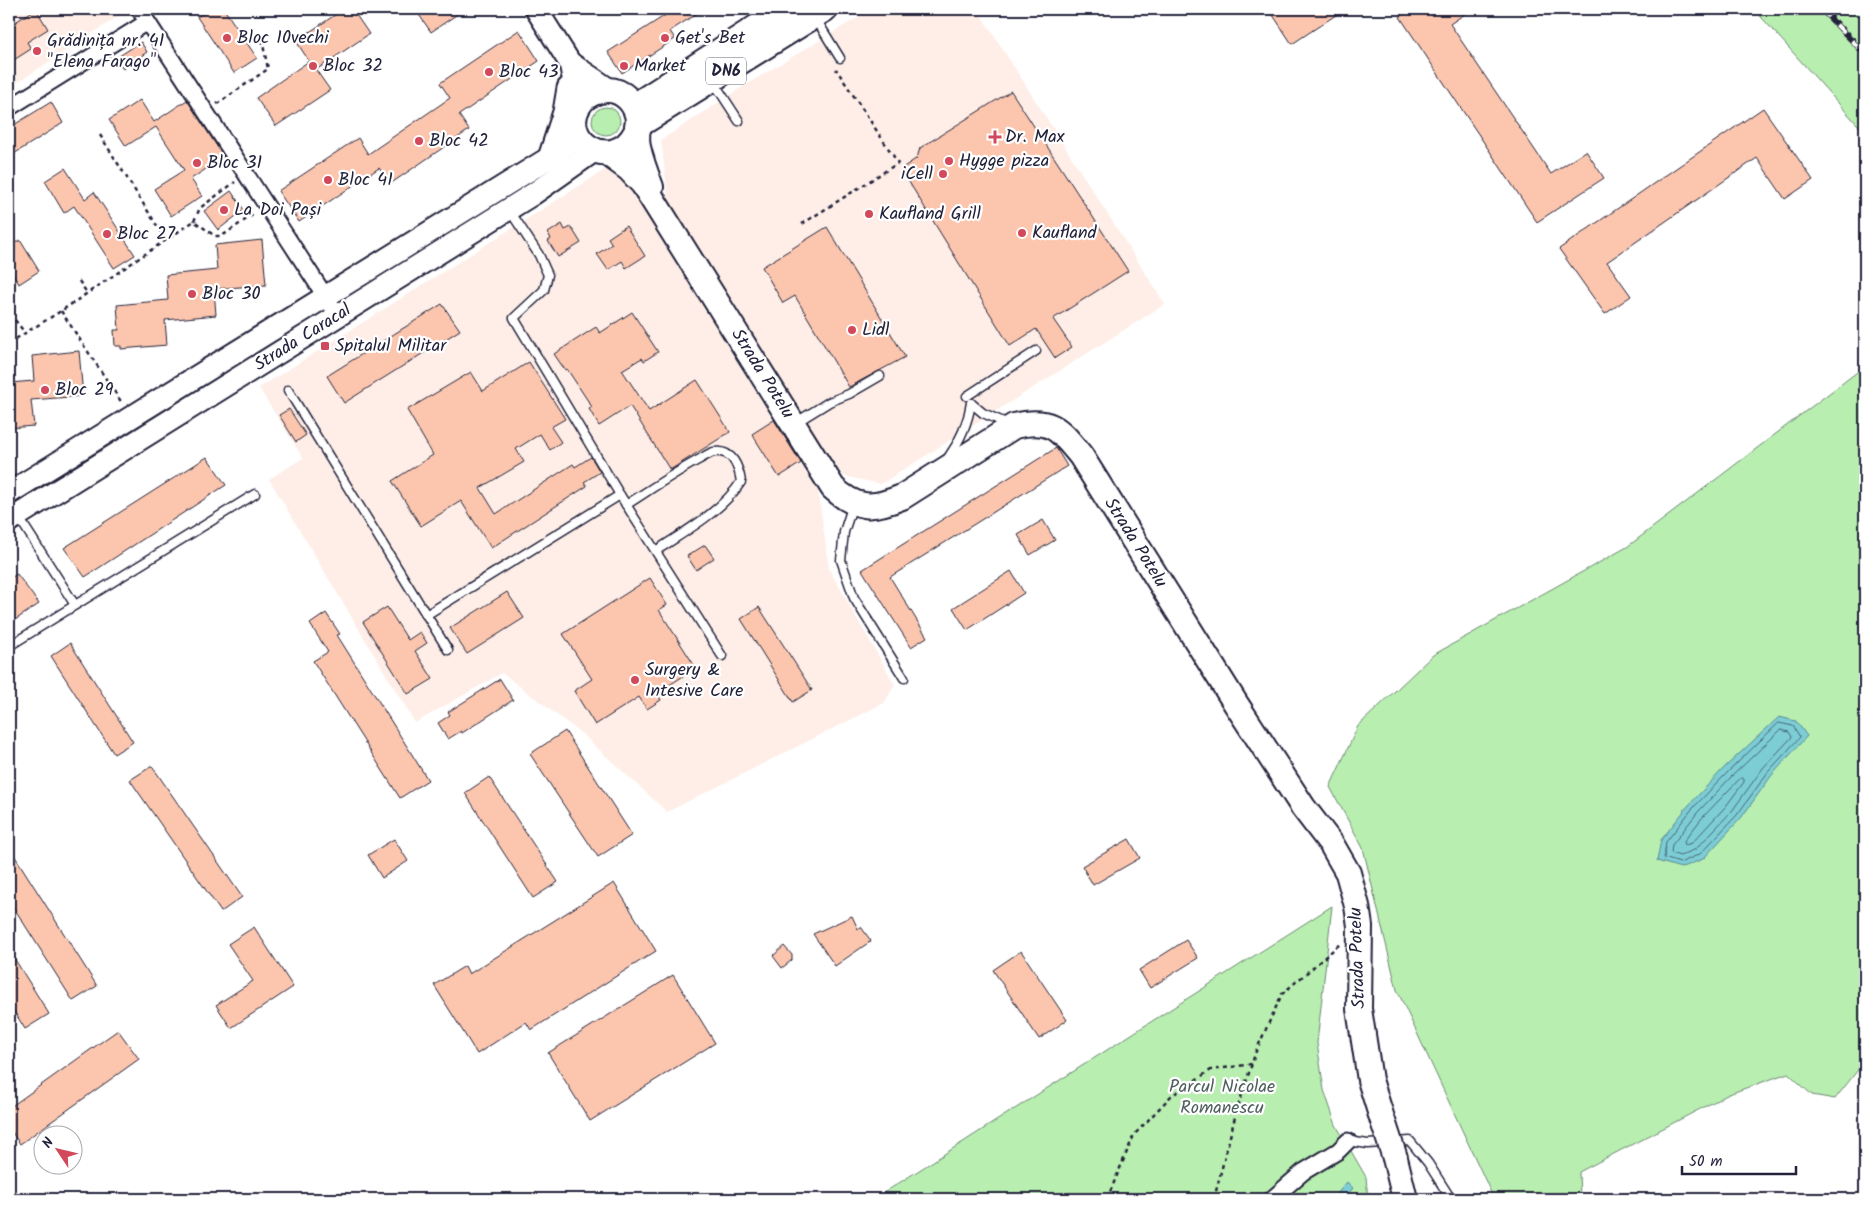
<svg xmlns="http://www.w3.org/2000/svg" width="1874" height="1208" viewBox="0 0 1874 1208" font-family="Kalam,sans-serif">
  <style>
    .built { fill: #feeee7 }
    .green { fill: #b8eeaf; stroke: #6d8875 }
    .water { fill: #7dcdd5; stroke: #598997 }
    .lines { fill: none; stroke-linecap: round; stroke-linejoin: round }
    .shore { stroke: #466679; stroke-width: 1 }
    .building { fill: #fcc6ae; stroke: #22223b }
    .lane-casing { stroke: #22223b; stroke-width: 11 }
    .street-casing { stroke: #22223b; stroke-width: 19 }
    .secondary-casing { stroke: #22223b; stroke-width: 25 }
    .primary-casing { stroke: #22223b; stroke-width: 28 }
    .path { stroke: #22223b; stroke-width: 2.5; stroke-dasharray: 4 4; stroke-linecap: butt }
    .lane { stroke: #fff; stroke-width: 8 }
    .street { stroke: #fff; stroke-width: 15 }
    .secondary { stroke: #fff; stroke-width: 21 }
    .primary { stroke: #fff; stroke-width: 24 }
    .rail-casing { stroke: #22223b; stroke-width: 5.5 }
    .rail { stroke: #fff; stroke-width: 4; stroke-dasharray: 11; stroke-linecap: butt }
    .primary-bridge-casing { stroke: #22223b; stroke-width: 28; stroke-linecap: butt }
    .primary-bridge { stroke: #fff; stroke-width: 24 }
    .poi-dot { fill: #d1495b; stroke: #fff; stroke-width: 2 }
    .labels { text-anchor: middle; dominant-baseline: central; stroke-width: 4.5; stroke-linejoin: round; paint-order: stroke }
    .shield { fill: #fff; stroke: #646476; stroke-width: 1 }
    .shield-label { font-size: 16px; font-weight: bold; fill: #22223b }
    .poi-label { font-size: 18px; fill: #22223b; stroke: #fff; text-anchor: start }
    .street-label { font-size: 18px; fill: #22223b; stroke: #fff }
    .park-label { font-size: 18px; fill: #4f5f5e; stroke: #fff }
  </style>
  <rect width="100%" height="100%" fill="#fff"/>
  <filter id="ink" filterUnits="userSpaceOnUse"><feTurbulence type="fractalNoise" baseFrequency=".02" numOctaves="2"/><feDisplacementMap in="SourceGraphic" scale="10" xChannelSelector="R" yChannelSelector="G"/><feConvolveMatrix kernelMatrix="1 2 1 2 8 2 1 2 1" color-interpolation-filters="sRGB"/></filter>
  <g filter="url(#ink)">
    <g class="built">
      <polygon points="9,9 119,9 122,14 9,88"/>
      <polygon points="872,9 977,9 1165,304 881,484 843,476 816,437 669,205 661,140 744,86"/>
      <polygon points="614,164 818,490 829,569 895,685 884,703 667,812 582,734 502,673 415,723 269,479 303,458 259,388"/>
    </g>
    <g class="green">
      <polygon points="1754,9 1865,9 1865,133"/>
      <circle cx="606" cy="121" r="14"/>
      <polygon points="1865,366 1865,1061 1835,1099 1812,1095 1788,1073 1729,1094 1579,1172 1580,1199 1494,1199 1397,990 1363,848 1330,787 1358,726 1433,655 1627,547"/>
      <polygon points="1332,906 1317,1043 1324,1090 1336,1125 1366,1177 1368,1199 874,1199"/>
    </g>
    <g class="water">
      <polygon points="1779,717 1796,721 1807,736 1772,775 1741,818 1703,859 1681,868 1657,861 1661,840 1688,806 1724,768"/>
      <polygon points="1347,1182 1353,1188 1344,1199 1333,1199"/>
    </g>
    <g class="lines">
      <g class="shore">
        <polygon points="1779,723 1793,726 1800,737 1768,772 1737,815 1700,854 1680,863 1664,858 1666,842 1692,809 1728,772"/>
        <polygon points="1781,730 1789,732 1792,737 1763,768 1732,811 1696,849 1680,856 1671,853 1672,845 1697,813 1732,776"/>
        <polygon points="1741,778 1744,779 1744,782 1726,806 1692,843 1685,845 1684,841 1702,818"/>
      </g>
    </g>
    <g class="building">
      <polygon points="36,9 48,29 27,42 31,49 9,63 9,26"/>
      <polygon points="210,9 224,9 257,58 234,73 197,17"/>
      <polygon points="344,9 352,9 369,34 316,70 330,90 276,126 256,98 309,61 296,41"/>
      <polygon points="415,9 465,9 431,32"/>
      <polygon points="675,9 704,9 670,31 675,39 622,73 608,52"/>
      <polygon points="1269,9 1345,9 1292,44"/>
      <polygon points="1412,9 1472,9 1450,24 1551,174 1586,151 1604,178 1537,222 1400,17"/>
      <polygon points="519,30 539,61 459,115 469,130 390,184 379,168 299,222 278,191 358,138 368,154 450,98 440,83"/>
      <polygon points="141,42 147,52 123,69 116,58"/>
      <polygon points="1011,91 1128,271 1053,319 1072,347 1055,358 1036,329 1010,346 901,169 917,158 920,148"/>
      <polygon points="140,100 154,122 187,100 224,157 191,179 202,196 171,216 154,189 184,170 156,127 126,146 109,120"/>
      <polygon points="51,102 63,123 9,157 9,128"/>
      <polygon points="1763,108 1813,180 1785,199 1757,158 1607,262 1631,296 1605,314 1559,249"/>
      <polygon points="65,168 85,199 94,192 135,255 114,268 74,206 64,213 45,181"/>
      <polygon points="231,191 244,210 218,230 204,211"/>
      <polygon points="562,224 565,230 571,227 581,243 558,257 548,241 551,239 548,233"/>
      <polygon points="626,226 645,256 626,268 622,261 608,270 597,254 612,244 608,238"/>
      <polygon points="827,227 905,357 849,387 795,296 783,303 762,267"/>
      <polygon points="20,240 39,271 19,284 9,267 9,246"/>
      <polygon points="262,240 266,285 214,289 216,315 165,320 167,345 121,349 121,346 115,346 114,330 119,330 117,305 168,300 166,275 217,270 215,245"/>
      <polygon points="442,304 460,330 344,403 327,376"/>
      <polygon points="632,312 658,352 644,361 642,358 622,370 649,411 697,380 730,432 670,470 630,406 599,426 589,409 592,407 567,369 565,370 554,354 596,327 600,333"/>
      <polygon points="79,351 83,396 31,400 34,426 9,428 9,383 34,381 32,356"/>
      <polygon points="529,362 565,419 551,427 561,442 550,450 540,434 516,449 524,462 480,488 496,514 573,464 575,467 591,457 600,472 584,482 587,486 491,548 461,501 421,526 392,481 433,455 407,410 471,372 483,391"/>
      <polygon points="289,409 306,435 296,442 279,415"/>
      <polygon points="774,420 801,463 779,477 752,434"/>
      <polygon points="1056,448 1067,466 890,577 927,637 911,647 862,570"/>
      <polygon points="207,457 226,485 85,577 64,548"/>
      <polygon points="1043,520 1055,540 1030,555 1018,535"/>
      <polygon points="705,545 714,558 696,570 687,556"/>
      <polygon points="1011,571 1024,593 967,630 953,608"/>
      <polygon points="17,574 39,604 9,624 9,579"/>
      <polygon points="650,578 667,605 659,610 696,668 657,693 661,700 647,709 639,697 595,725 574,691 592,679 563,634"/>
      <polygon points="507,592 524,618 467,654 450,628"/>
      <polygon points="387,607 408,640 420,632 427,643 415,651 433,679 408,694 363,622"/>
      <polygon points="759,607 812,690 793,702 741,619"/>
      <polygon points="326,613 340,634 337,635 428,780 400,798 313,661 328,652 310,624"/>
      <polygon points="70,643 133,742 114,754 51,656"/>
      <polygon points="500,679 513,700 462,733 461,731 448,739 438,723 450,715 448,712"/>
      <polygon points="565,731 632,835 598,857 530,754"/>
      <polygon points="152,766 242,897 221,912 130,780"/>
      <polygon points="489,777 558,882 533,898 465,793"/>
      <polygon points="394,839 408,861 382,878 368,855"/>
      <polygon points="1129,839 1140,858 1093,885 1082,866"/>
      <polygon points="9,847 97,986 73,1001 9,900"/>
      <polygon points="614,883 656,951 531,1030 526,1022 477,1054 434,985 465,966 469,974"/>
      <polygon points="852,916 858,929 861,927 871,941 835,966 813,934"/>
      <polygon points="254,927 293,987 231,1028 216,1005 253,981 228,944"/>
      <polygon points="1186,940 1198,958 1150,988 1139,970"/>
      <polygon points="784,946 792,955 792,960 782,968 773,956"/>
      <polygon points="9,950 49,1014 25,1029 9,1003"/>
      <polygon points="1021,951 1067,1020 1039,1039 993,970"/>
      <polygon points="673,975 715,1043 590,1121 548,1053"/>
      <polygon points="118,1030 139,1059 20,1144 9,1128 9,1108"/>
    </g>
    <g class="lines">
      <g class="lane-casing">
        <g id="lane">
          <polyline points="816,19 840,58"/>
          <polyline points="713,81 739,121"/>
          <polyline points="510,211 539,255 548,275 544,290 514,318 620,495 722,656"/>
          <polyline points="288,390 448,650"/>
          <polyline points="967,396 1036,351"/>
          <polyline points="971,403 983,413 1008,424"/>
          <polyline points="795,423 829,402 849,394 880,376"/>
          <path d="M948,458C960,441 968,423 971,403"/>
          <polyline points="9,502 75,605"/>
          <polyline points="853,504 844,532 841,560 854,598 904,678"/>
          <path d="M626,505C651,489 674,473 700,459C704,457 709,453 714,452C733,449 739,468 741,482C721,512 685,531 656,551"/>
          <polyline points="426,615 620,495"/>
          <polyline points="9,646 255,494"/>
          <polyline points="1348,1141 1368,1144 1410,1141 1428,1163 1451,1199"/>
        </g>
      </g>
      <g class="street-casing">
        <g id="street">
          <polyline points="139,9 338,316"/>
          <polyline points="9,108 147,22"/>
          <polyline points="1272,1199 1303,1172 1338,1151 1348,1141"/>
        </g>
      </g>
      <g class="secondary-casing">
        <g id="secondary">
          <polyline points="536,9 570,63 579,106"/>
          <polyline points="570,63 610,90"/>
          <polyline points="549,158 564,112 568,88"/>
          <polyline points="9,493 549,158 578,137"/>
          <polyline points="9,521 533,194 594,151"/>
        </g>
      </g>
      <g class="primary-casing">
        <g id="primary">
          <polyline points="634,106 785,9"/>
          <polyline points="637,126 825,9"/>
          <path d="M636,132C612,178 553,137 582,101C588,94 597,91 606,90C623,89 637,104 638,121C638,130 636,138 638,147C641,161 646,174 651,187"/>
          <path d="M607,153L629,169L643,184L833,488C857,510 873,509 902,497L1014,426C1052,417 1059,429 1081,456L1236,704L1303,807L1332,845L1348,873L1357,906L1360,926L1359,1009L1370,1080L1380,1112"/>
          <polyline points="1395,1158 1405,1199"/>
        </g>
      </g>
      <g class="path">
        <polyline points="1825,9 1865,50"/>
        <polyline points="217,104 268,69 261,35"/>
        <polyline points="100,135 166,240"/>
        <polyline points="194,221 200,208 235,182"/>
        <polyline points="802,224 898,163 836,69"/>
        <polyline points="79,281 87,293"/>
        <polyline points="61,311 122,403"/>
        <polyline points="15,320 25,333"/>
        <polyline points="9,343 61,311 194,221 215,236 222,236 254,214"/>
        <polyline points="1107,1199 1134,1135 1171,1096 1211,1070 1252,1064"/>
        <polyline points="1214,1199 1236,1113 1256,1051 1282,994 1340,944"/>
      </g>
      <use href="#lane" class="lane"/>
      <use href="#street" class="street"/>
      <use href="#secondary" class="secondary"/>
      <use href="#primary" class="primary"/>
      <g class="rail-casing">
        <polyline id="rail" points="1821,9 1865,54"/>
      </g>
      <use href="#rail" class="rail"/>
      <g class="primary-bridge-casing">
        <polyline id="primary-bridge" points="1380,1112 1395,1158"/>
      </g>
      <use href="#primary-bridge" class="primary-bridge"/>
    </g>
  </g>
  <g class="poi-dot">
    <circle cx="227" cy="38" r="5"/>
    <circle cx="665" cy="38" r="5"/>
    <circle cx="37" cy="51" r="5"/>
    <circle cx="313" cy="66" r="5"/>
    <circle cx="624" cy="66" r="5"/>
    <circle cx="489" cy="72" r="5"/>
    <path d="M992.5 129.5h5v5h5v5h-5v5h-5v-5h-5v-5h5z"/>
    <circle cx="419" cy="141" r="5"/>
    <circle cx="949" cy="161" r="5"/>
    <circle cx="197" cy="163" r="5"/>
    <circle cx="943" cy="174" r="5"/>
    <circle cx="328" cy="180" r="5"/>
    <circle cx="224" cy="210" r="5"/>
    <circle cx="869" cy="214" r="5"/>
    <circle cx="1022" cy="233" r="5"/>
    <circle cx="107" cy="234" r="5"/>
    <circle cx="192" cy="294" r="5"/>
    <circle cx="852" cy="330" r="5"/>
    <rect x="320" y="341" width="10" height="10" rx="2.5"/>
    <circle cx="45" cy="390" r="5"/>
    <circle cx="635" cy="680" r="5"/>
  </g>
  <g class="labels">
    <rect class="shield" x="706" y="57.5" width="40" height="27" rx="4"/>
    <g class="shield-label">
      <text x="726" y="71">DN6</text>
    </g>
    <g class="poi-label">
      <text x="237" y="38">Bloc 10vechi</text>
      <text x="675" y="38">Get's Bet</text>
      <text x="47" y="41">Grădinița nr. 41<tspan x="47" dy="21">"Elena Farago"</tspan></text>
      <text x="323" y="66">Bloc 32</text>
      <text x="634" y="66">Market</text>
      <text x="499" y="72">Bloc 43</text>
      <text x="1005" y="137">Dr. Max</text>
      <text x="429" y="141">Bloc 42</text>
      <text x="959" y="161">Hygge pizza</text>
      <text x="207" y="163">Bloc 31</text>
      <text x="933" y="174" text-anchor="end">iCell</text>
      <text x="338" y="180">Bloc 41</text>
      <text x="234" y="210">La Doi Pași</text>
      <text x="879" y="214">Kaufland Grill</text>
      <text x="1032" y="233">Kaufland</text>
      <text x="117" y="234">Bloc 27</text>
      <text x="202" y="294">Bloc 30</text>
      <text x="862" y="330">Lidl</text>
      <text x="335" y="346">Spitalul Militar</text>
      <text x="55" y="390">Bloc 29</text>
      <text x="645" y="670">Surgery &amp;<tspan x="645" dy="21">Intesive Care</tspan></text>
    </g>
    <g class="street-label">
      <text transform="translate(303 338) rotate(-32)">Strada Caracal</text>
      <text transform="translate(762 374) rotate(58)">Strada Potelu</text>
      <text transform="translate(1135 543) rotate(58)">Strada Potelu</text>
      <text transform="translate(1358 958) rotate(-92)">Strada Potelu</text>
    </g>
    <g class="park-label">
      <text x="1222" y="1087">Parcul Nicolae<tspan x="1222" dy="21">Romanescu</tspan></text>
    </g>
  </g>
  <rect width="1874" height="1208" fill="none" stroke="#fff" stroke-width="30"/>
  <rect x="15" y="15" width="1844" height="1178" fill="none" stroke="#22223b" stroke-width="2" filter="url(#ink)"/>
  <g transform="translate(58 1150) rotate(305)"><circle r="24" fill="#ffffff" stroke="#a7a7b1"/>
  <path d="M0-4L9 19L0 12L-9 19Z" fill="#d1495b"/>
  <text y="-8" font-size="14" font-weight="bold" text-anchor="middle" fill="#22223b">N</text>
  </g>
  <path d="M1682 1166v8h114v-8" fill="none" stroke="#22223b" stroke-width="2.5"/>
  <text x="1689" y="1166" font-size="15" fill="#22223b" stroke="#ffffff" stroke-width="4" paint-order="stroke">50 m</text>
</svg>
